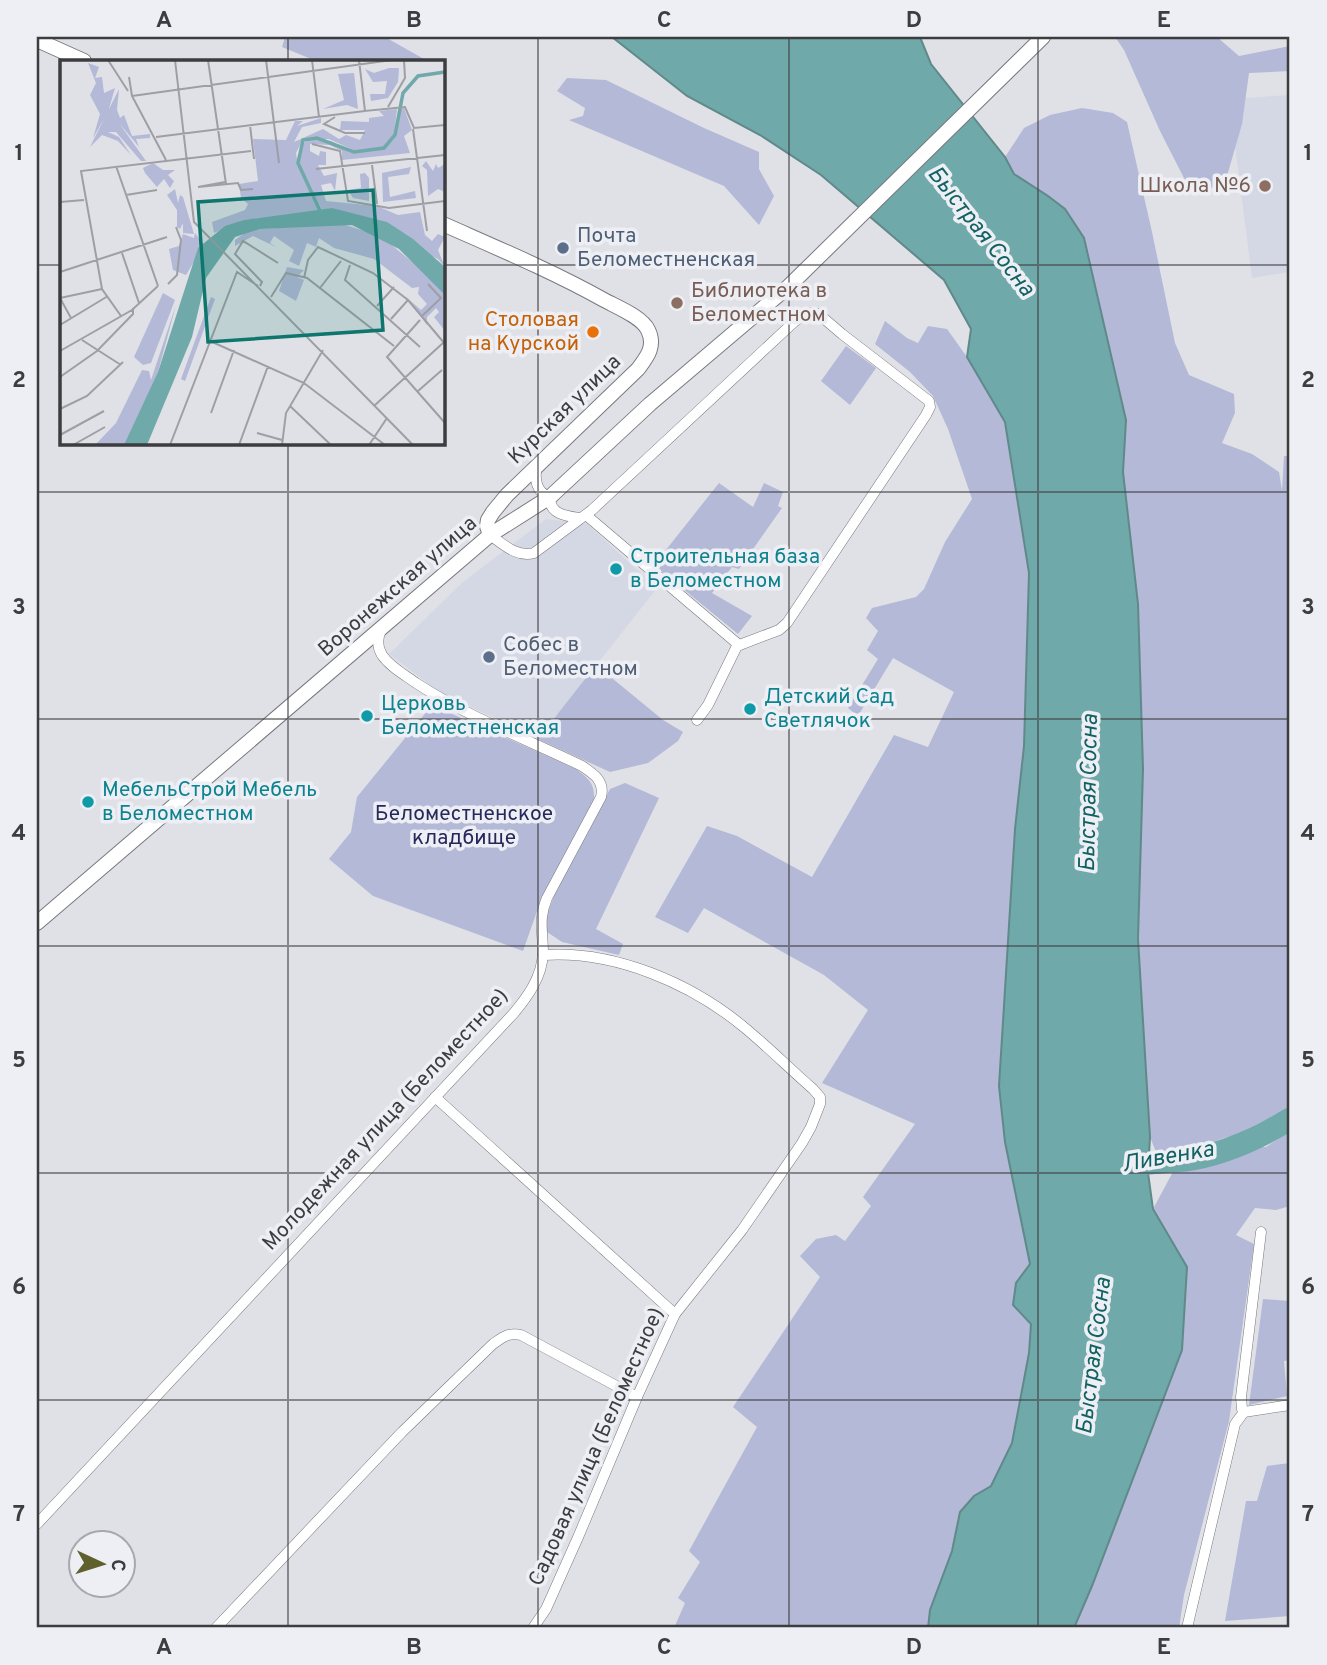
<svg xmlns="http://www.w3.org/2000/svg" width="1327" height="1665" viewBox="0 0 1327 1665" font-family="Overpass,sans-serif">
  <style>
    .built { fill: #d4d7e4 }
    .green { fill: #b3b9d6 }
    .water { fill: #70a9aa; stroke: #60898a; stroke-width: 2 }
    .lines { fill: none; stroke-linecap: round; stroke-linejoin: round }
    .river { stroke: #70a9aa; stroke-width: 23 }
    .street-casing { stroke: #78797e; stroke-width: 11 }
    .secondary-casing { stroke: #78797e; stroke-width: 16 }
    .street { stroke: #fff; stroke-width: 10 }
    .secondary { stroke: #fff; stroke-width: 14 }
    .grid { fill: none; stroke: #3c3d3f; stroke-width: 2; stroke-opacity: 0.55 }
    .education-dot { fill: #8d6e63; stroke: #edeff4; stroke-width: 2.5 }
    .service-dot { fill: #5c6f8a; stroke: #edeff4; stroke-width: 2.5 }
    .food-dot { fill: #e8710a; stroke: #edeff4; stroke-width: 2.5 }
    .culture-dot { fill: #0f9aa8; stroke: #edeff4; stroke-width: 2.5 }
    .labels { text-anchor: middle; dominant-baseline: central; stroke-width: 7; stroke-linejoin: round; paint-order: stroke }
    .education-label { font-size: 21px; fill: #785e54; stroke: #edeff4; text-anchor: end }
    .service-label { font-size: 21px; fill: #4e5e75; stroke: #edeff4; text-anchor: start }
    .food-label { font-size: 21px; fill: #c56008; stroke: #edeff4; text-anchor: end }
    .street-label { font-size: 21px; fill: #3c3d3f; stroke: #edeff4 }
    .culture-label { font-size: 21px; fill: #0d838f; stroke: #edeff4; text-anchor: start }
    .park-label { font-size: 21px; fill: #25285b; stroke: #edeff4 }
    .water-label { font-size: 23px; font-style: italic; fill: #126263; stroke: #edeff4 }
    .inset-river { fill: none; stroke: #70a9aa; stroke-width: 3.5 }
    .inset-road { fill: none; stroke: #9e9fa4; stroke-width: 2 }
    .view { fill: #0f766e; fill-opacity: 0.15; stroke: #0f766e; stroke-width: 3.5 }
    .inset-edge { fill: none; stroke: #3c3d3f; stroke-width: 3.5 }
    .neatline { fill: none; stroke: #3c3d3f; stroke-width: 2.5 }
    .grid-label { font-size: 23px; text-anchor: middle; font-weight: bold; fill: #3c3d3f }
  </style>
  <rect width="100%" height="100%" fill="#e0e1e7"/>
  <g class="built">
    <polygon points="1290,95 1290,272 1252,278 1229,99"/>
    <polygon points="546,519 587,524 657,588 538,739 438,691 389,654 463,582"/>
  </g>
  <g class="green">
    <polygon points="285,37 385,37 424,59 424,61 316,61 282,47"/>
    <polygon points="1115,37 1217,37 1239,56 1290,46 1290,71 1249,73 1242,124 1227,176 1213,188 1185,180 1160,131 1124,50"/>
    <polygon points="567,78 606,80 704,128 759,152 759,169 774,196 759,225 724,186 569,120 583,116 585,108 557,91"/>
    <polygon points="1082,108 1113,113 1127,122 1152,232 1175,343 1189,375 1234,394 1235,413 1222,443 1252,454 1279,472 1282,491 1284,456 1290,456 1290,1108 1235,1135 1221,1139 1187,1153 1156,1152 1150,1137 1138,939 1143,769 1138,604 1123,472 1126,420 1084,238 1048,196 1014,174 1005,157 1024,128 1050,115"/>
    <polygon points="885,321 907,338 918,343 928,326 947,329 967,357 1005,422 1029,573 1024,746 1015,829 999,1086 1005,1142 1030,1264 1016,1283 1013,1305 1031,1324 1029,1353 1012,1443 991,1487 974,1497 960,1512 952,1551 930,1610 928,1628 674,1628 685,1603 678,1598 700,1562 689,1551 757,1427 733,1407 820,1277 800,1256 816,1239 836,1235 845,1241 871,1206 863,1197 915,1124 822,1083 868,1010 824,975 704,908 688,933 655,917 707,826 737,836 812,877 894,735 928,747 954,692 893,658 858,716 848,708 878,659 867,650 878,631 866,618 872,608 916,597 924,589 945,542 972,499 948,429 933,396 910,372 875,344"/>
    <polygon points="846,346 876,368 850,405 821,381"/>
    <polygon points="719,483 753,507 764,483 783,492 778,506 782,508 739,569 732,567 712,593 752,616 738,634 654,565"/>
    <polygon points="596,665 663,720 683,732 678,741 648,763 610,772 538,739"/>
    <path d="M432,705L576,769C590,780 595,783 594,802L542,897L523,951L373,896L329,859L351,832L357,797Z"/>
    <polygon points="625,783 659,798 596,929 623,944 619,955 562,942 547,932 546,917 556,891 610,789"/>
    <polygon points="1290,1131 1290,1206 1276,1210 1255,1208 1236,1235 1254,1244 1229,1421 1184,1595 1179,1628 1074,1628 1092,1586 1187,1267 1153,1209 1175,1168 1233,1157 1254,1147 1266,1147"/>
    <polygon points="1263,1299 1290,1301 1290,1360 1284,1361 1287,1396 1249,1405"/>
    <polygon points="1290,1463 1290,1616 1225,1621 1246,1501 1257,1501 1267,1466"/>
  </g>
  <polygon class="water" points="612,37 920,37 931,64 1005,157 1014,174 1048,196 1065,209 1084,238 1126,420 1123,472 1138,604 1143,769 1138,939 1150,1137 1148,1173 1153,1209 1187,1267 1182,1350 1092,1586 1074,1628 928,1628 930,1610 952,1551 960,1512 974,1496 991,1486 1012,1443 1029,1353 1031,1324 1013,1305 1016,1283 1030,1264 1005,1142 999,1086 1015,829 1024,746 1029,573 1005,422 967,357 971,329 944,280 821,175 760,135 687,96"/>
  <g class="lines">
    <path class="river" d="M1120,1167C1142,1163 1163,1162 1185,1160C1221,1155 1259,1138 1290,1119"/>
    <g class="street-casing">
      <g id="street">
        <path d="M537,466C534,478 536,493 550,497C549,514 566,516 579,518"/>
        <polyline points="586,515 739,645"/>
        <path d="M490,535C503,544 517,558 534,553L592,510L794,322C802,316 812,309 821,316L842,334L929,401L930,407L926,415L787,623L779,630L737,646L708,705L697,720"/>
        <polyline points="435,1097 675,1314"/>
        <polyline points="1244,1412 1242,1409 1241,1397 1261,1232"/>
        <path d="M37,1524L514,1013C528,996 542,977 543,953C543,931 538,920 547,898L601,797C605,781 594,774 582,766C526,739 468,717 416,683C405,675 390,667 382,655C377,647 377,639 381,630"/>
        <path d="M216,1628L402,1432L493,1344C503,1337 509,1332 521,1335L637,1397"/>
        <path d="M533,1628L546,1609L579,1535L637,1397L675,1314L742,1230L802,1143L811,1127L820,1104V1097L813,1089C790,1069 768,1047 745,1028C691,983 614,950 543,955"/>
        <polyline points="1187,1628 1235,1424 1244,1412 1290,1405"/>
      </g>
    </g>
    <g class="secondary-casing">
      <g id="secondary">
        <polyline points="37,40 84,61"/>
        <path d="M443,224C497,248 552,271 604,300C617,307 642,317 648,330C656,346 647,357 638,369L507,495L493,512L488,520L487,526L490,535"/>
        <polyline points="37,923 490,535 550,497 650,404 789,286 1043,37"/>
      </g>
    </g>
    <use href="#street" class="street"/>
    <use href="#secondary" class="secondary"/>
  </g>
  <path class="grid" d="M288,37V61M538,37V1628M789,37V1628M1038,37V1628M37,265H61M443,265H1290M288,443V1628M37,492H1290M37,719H1290M37,946H1290M37,1173H1290M37,1400H1290"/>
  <g class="education-dot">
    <circle cx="1265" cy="186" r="7"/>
    <circle cx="677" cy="303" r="7"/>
  </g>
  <g class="service-dot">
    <circle cx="563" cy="248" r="7"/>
    <circle cx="489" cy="657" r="7"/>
  </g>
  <circle class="food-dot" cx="593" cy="332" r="7"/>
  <g class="culture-dot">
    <circle cx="616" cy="569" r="7"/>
    <circle cx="750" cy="709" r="7"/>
    <circle cx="367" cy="716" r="7"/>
    <circle cx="88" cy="802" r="7"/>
  </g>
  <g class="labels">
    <g class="education-label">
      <text x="1251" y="186">Школа №6</text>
      <text x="691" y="291" text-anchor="start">Библиотека в<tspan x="691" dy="24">Беломестном</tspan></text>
    </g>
    <g class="service-label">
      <text x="577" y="236">Почта<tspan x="577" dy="24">Беломестненская</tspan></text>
      <text x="503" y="645">Собес в<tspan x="503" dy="24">Беломестном</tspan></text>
    </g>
    <g class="food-label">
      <text x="579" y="320">Столовая<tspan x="579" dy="24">на Курской</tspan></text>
    </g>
    <g class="street-label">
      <text transform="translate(565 410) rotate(-44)">Курская улица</text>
      <text transform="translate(398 587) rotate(-41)">Воронежская улица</text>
      <text transform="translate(386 1120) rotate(-47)">Молодежная улица (Беломестное)</text>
      <text transform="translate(597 1447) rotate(-66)">Садовая улица (Беломестное)</text>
    </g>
    <g class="culture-label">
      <text x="630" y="557">Строительная база<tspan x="630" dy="24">в Беломестном</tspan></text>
      <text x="764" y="697">Детский Сад<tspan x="764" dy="24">Светлячок</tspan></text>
      <text x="381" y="704">Церковь<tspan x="381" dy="24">Беломестненская</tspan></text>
      <text x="102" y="790">МебельСтрой Мебель<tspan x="102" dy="24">в Беломестном</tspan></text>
    </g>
    <g class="park-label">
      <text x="464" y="814">Беломестненское<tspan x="464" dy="24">кладбище</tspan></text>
    </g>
    <g class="water-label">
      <text transform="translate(980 232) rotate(52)">Быстрая Сосна</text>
      <text transform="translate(1090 793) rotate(-89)">Быстрая Сосна</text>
      <text transform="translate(1168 1158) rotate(-10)">Ливенка</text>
      <text transform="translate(1095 1356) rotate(-83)">Быстрая Сосна</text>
    </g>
  </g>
  <g transform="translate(60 60)">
    <rect width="385" height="385" fill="#e0e1e7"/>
    <path d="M28,3L39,7L35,18L42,17L44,33L55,28L48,52L33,78L40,54L30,35L36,23ZM329,8H339L338,22L328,38L311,41L310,34H325L327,21L313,22L305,9L314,13ZM294,13L298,49L287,45L263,49L284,40L278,14ZM59,29L57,50L60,58L64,55L72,76L90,74V78L76,79L79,87L59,63L86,101H81L56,72H48L59,77L71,95L58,81L42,75L30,87ZM344,48L352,70L344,76L350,93L282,100V91L270,85L250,84V91L259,96L260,91L266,92V105H258L264,116L277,113L275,131L271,123L261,125L266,141L317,146L338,155L360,152L365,175L372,181L378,174L385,177L378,190L385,207L378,199L272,148L262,150L240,107V87L248,79L271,81L294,93L324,89L334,79L339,49ZM337,49L334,75L321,89L298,92L269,79H243L236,93L238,106L260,152L184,160L154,173L152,162L185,150L188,144L181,138L179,124L198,121L193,79L226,80L235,61H243L237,66L261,58V63L242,67L234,82L263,69L279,79L286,75L300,80L305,70H280L281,61L309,62V58L324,56L319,51ZM366,101L373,111L376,104L378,108L385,104V132L378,129L368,136L367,110L362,106ZM93,103L103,110H115L108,115L114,121L110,128L104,119L97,127L85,113L83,108ZM351,107L349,114L328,117L330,137L355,131L356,138L323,142L322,113ZM305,113L309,118V141L293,138L288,130L301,128L300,114ZM115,129L118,143L120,135L123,137L134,174L123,173V163L120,169L117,167V150L107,135ZM282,164L321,176L370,217L385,235V271L374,257L379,252L376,248L367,257V265L346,237L361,250L367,244L358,234L359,227L352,228L314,199L274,188L259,178L256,187L247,183L239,206L229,201L234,190L214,176L210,183L216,187L193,176L175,186V180L185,173L200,169ZM135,173L144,185L126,215L113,210L109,189L119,186L123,174L134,178ZM227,207L244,210L237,217L244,220L236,241L219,231ZM103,233L115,240L91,303L83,305L74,297ZM151,237L155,239L125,321L121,319ZM116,245L98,312L72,375L64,385H35L56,363L82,310L89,311L91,320Z" fill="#b3b9d6"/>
    <path d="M272,148L327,162L353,179L385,207V235L339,189L292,165L200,169L175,177L146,218L132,277L87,385H64L98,312L138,188L165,166L184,160Z" fill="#70a9aa"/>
    <path class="inset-river" d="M262,155L238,103L243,80L257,78L294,92L324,88L335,75L343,33L358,16L385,12"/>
    <path class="inset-road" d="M48,0L68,31M115,0L134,162L353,385M148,0L166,124M206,0L219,103M252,0L259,57M299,0L305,51L345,47L354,68L385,65M69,17L72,36L106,100M72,36L332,0M328,47L345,18L344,0M275,57L264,64L285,73H305M190,65L194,99M353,69L367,171M96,77L305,51M252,84L280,91L288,141L329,148L385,141M312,105L317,144M56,106L98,226M256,109L385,95M165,122L138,127L178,123L181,130L193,129M66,135L97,130M0,142L24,140M62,193L79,243M290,205L285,220L360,287M0,212L107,177M244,218L248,200L258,187L313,213L348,240L385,284M108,224L117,215L121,180L116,167M200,226L202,222L175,194L183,181L218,203M260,228L281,201M211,237L226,213L247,218L334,286M0,238L42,229M0,238L11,258M317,246L334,227M61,256L42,229L21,111L191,91M362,256L381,238L368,224M331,259L348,240M360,260L327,297L385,363M0,265L48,236M22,280L61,305M150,281L244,323L325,385M0,291L72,250L98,226M0,317L37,291L73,254V248M358,331L382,310M315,345L383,283M230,346L271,385M0,349L27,336L63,302M151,353L174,290M197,373L222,380M0,375L44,351M13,385L45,367M110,385L177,212L198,226M179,385L208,306M222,385L226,353L263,290M309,385L327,358"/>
    <path class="view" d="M313,130L323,270L148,282L138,142Z"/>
    <rect width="385" height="385" class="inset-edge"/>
  </g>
  <rect width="1327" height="1665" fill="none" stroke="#edeff4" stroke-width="77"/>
  <g transform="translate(102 1564) rotate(94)"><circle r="33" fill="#edeff4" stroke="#a6a8ac" stroke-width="2"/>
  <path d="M0-5L12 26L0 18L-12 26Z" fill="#60602d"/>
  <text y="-10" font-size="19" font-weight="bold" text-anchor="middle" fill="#3c3d3f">С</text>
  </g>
  <rect x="38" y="38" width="1250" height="1588" class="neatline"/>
  <g class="grid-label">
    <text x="164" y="27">A</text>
    <text x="414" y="27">B</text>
    <text x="664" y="27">C</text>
    <text x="914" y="27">D</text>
    <text x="1164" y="27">E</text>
    <text x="19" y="160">1</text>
    <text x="1308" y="160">1</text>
    <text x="19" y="387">2</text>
    <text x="1308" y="387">2</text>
    <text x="19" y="614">3</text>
    <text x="1308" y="614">3</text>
    <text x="19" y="840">4</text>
    <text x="1308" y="840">4</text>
    <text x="19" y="1067">5</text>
    <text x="1308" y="1067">5</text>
    <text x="19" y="1294">6</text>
    <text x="1308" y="1294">6</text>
    <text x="19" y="1521">7</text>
    <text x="1308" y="1521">7</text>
    <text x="164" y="1654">A</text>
    <text x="414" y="1654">B</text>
    <text x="664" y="1654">C</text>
    <text x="914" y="1654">D</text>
    <text x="1164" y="1654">E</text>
  </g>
</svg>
